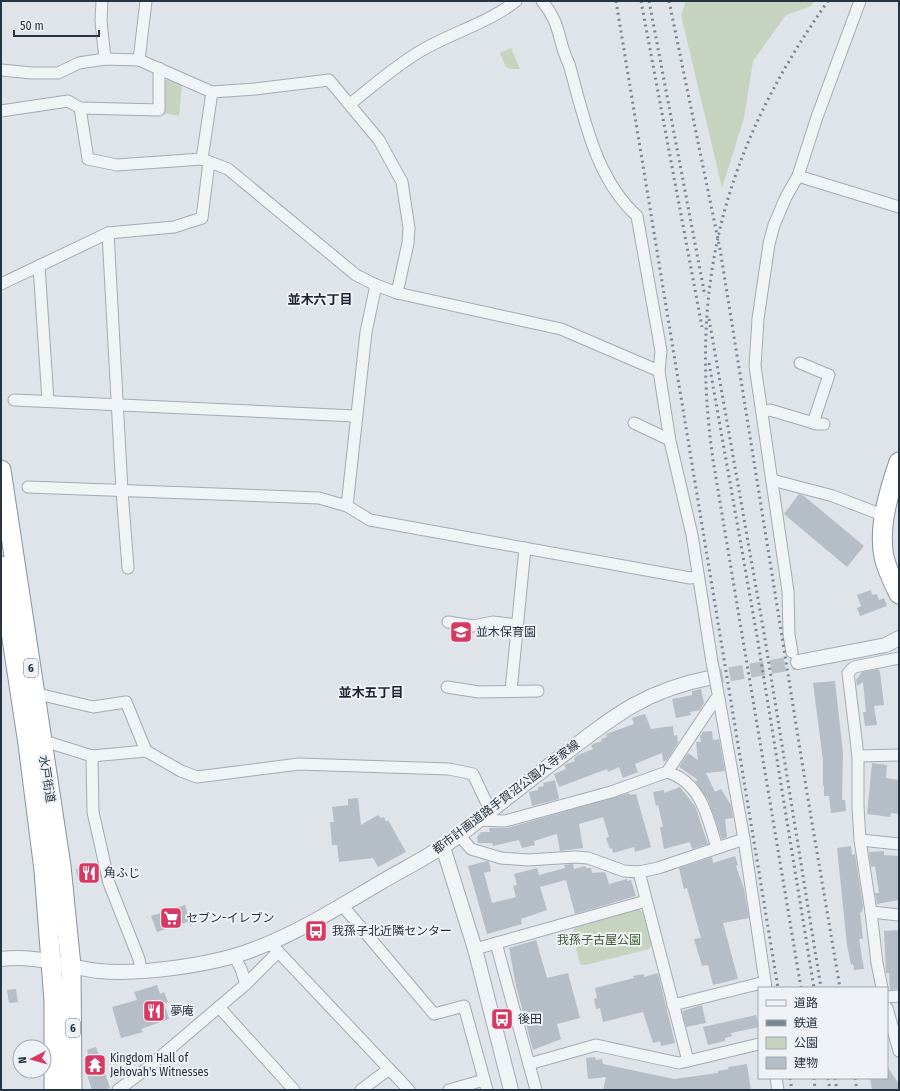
<svg xmlns="http://www.w3.org/2000/svg" width="900" height="1091" viewBox="0 0 900 1091" font-family="'Fira Sans Condensed','Noto Sans JP',sans-serif">
  <style>
    .green { fill: #c6d4bf }
    .building { fill: #b5bdc6 }
    .lines { fill: none; stroke-linecap: round; stroke-linejoin: round }
    .tertiary-tunnel { stroke: #b9c1c7; stroke-width: 14; stroke-dasharray: 14 7; stroke-linecap: butt }
    .minor-casing { stroke: #a3abb3; stroke-width: 13 }
    .tertiary-casing { stroke: #a3abb3; stroke-width: 16 }
    .trunk-casing { stroke: #8593a1; stroke-width: 21 }
    .minor { stroke: #f1f4f7; stroke-width: 11 }
    .tertiary { stroke: #f1f4f7; stroke-width: 14 }
    .trunk { stroke: #fff; stroke-width: 19 }
    .rail { stroke: #778594; stroke-width: 3; stroke-dasharray: 2 4; stroke-linecap: butt }
    .minor-bridge-casing { stroke: #a3abb3; stroke-width: 13; stroke-linecap: butt }
    .minor-bridge { stroke: #f1f4f7; stroke-width: 11 }
    .labels { text-anchor: middle; dominant-baseline: central; stroke-width: 4; stroke-linejoin: round; paint-order: stroke }
    .shield { fill: #eef2f6; stroke: #626c77; stroke-width: 1 }
    .shield-label { font-size: 11px; font-weight: bold; fill: #263341 }
    .poi-label { font-size: 12px; fill: #263341; stroke: #eef2f6; text-anchor: start }
    .street-label { font-size: 12px; fill: #263341; stroke: #eef2f6 }
    .park-label { font-size: 12px; fill: #405e32; stroke: #eef2f6 }
    .neighbourhood-label { font-size: 13px; font-weight: bold; fill: #192432; stroke: #eef2f6 }
  </style>
  <rect width="100%" height="100%" fill="#dee4e9"/>
  <g class="green">
    <polygon points="686,1 814,1 811,6 786,15 753,61 744,118 722,188 681,15"/>
    <polygon points="511,48 520,69 511,69 506,67 500,53"/>
    <polygon points="170,79 182,84 179,116 163,113 163,81"/>
    <polygon points="639,909 644,913 652,944 649,949 585,965 580,964 572,932 576,925"/>
  </g>
  <g class="building">
    <polygon points="799,494 804,496 864,546 847,567 784,514"/>
    <polygon points="871,590 872,595 877,594 879,600 884,598 887,606 860,616 857,608 861,606 857,595"/>
    <polygon points="878,669 880,672 884,705 874,706 877,725 865,726 863,712 866,712 863,682 857,686 856,680 862,672"/>
    <polygon points="835,681 843,753 842,800 845,800 846,811 831,813 829,796 824,796 824,786 823,786 823,761 813,683"/>
    <polygon points="701,689 704,703 700,710 690,712 691,715 676,718 672,699 692,695 692,691"/>
    <polygon points="645,714 651,729 673,726 674,736 677,735 678,743 666,761 663,761 662,753 635,764 638,772 623,778 619,767 608,772 607,769 559,787 554,774 566,769 564,765 575,761 574,758 578,755 593,749 591,745 602,741 601,739 607,737 606,734 634,724 632,718"/>
    <polygon points="712,731 713,740 719,739 725,771 706,773 715,792 721,789 731,805 733,818 725,819 727,837 722,839 708,800 695,781 698,780 679,767 688,753 698,760 696,742 701,742 700,735 702,735 702,732"/>
    <polygon points="872,763 887,765 886,778 899,780 899,814 891,813 890,817 867,814"/>
    <polygon points="555,780 559,799 532,806 529,792 538,790 538,787 544,786 543,783"/>
    <polygon points="680,787 695,806 708,844 692,849 690,842 664,849 660,827 663,827 658,805 656,806 653,792 664,790 664,793"/>
    <polygon points="629,793 630,795 636,794 651,847 635,852 634,847 613,853 612,848 610,849 606,838 609,837 603,817 579,824 583,848 560,851 557,834 534,841 535,845 522,848 519,840 493,846 492,843 478,843 477,837 481,832 490,832 489,828 507,828"/>
    <polygon points="358,798 361,825 378,815 381,818 384,817 386,822 388,820 406,852 378,867 373,858 339,862 337,845 332,845 330,822 334,822 332,807 348,805 348,799"/>
    <polygon points="851,846 852,855 855,854 863,906 862,912 860,913 863,939 859,939 864,969 854,970 853,964 851,965 847,945 837,848"/>
    <polygon points="884,851 884,855 899,856 899,900 877,904 875,893 879,893 875,866 871,867 869,852"/>
    <polygon points="735,856 738,865 736,866 744,889 749,918 723,923 738,979 713,985 708,965 702,966 694,939 701,938 687,888 684,889 679,868 712,857 713,863"/>
    <polygon points="487,861 489,862 491,871 484,873 492,903 516,897 513,886 517,885 514,874 537,868 539,875 565,868 564,865 573,864 574,869 585,866 586,868 591,868 592,873 605,872 609,884 627,879 627,881 631,880 636,896 575,914 566,880 540,887 547,910 521,919 522,924 487,934 468,866"/>
    <polygon points="98,867 101,878 78,880 76,869"/>
    <polygon points="185,905 190,921 157,932 151,916"/>
    <polygon points="899,930 899,989 890,990 889,973 886,973 884,931"/>
    <polygon points="536,940 547,978 568,973 580,1018 557,1024 561,1039 533,1050 516,986 509,948"/>
    <polygon points="658,973 675,1043 661,1046 660,1041 653,1043 643,1012 603,1022 600,1008 596,1009 594,999 597,998 595,988 634,978 633,976 644,974 644,977"/>
    <polygon points="157,985 160,994 164,992 168,1002 164,1003 169,1019 141,1029 143,1032 121,1038 112,1007 137,1000 134,992"/>
    <polygon points="16,989 18,1002 9,1003 7,990"/>
    <polygon points="702,1005 706,1023 686,1027 682,1011"/>
    <polygon points="756,1015 759,1027 731,1033 732,1036 725,1038 725,1041 708,1045 703,1027"/>
    <polygon points="96,1047 110,1088 104,1090 92,1090 86,1072 89,1070 87,1060 89,1059 87,1050"/>
    <polygon points="595,1057 596,1060 602,1059 603,1064 674,1079 718,1073 718,1071 729,1069 728,1067 747,1064 751,1090 603,1090 606,1077 588,1079 586,1058"/>
    <polygon points="887,1066 899,1084 899,1090 872,1090 870,1078 887,1078"/>
  </g>
  <g class="lines">
    <polyline class="tertiary-tunnel" points="709,678 798,662"/>
    <g class="minor-casing">
      <g id="minor">
        <polyline points="102,1 101,21 105,59"/>
        <path d="M542,1C562,25 557,40 569,64C584,117 595,178 637,216L661,351L659,371L670,441L692,535L712,662"/>
        <polyline points="139,60 146,1"/>
        <polyline points="1,70 32,73 58,73 79,63 105,59 139,60 212,92 255,89 329,80 379,140 402,182 409,228 408,243 397,293"/>
        <path d="M350,104C373,86 394,67 419,52C450,33 487,24 516,1"/>
        <polyline points="80,108 159,110 159,68"/>
        <polyline points="1,111 68,101 80,108 88,159 117,165 202,159 228,169 356,275 376,285 397,293 561,329 659,371"/>
        <polyline points="202,159 212,92"/>
        <polyline points="798,176 899,207"/>
        <polyline points="108,233 122,491 128,568"/>
        <polyline points="39,266 48,401"/>
        <polyline points="1,284 108,233 174,227 202,218 209,162"/>
        <polyline points="800,363 829,375 813,423"/>
        <polyline points="14,400 355,416"/>
        <polyline points="762,412 770,410 817,424 824,424"/>
        <polyline points="634,423 666,438 669,437"/>
        <polyline points="772,480 833,496 885,516"/>
        <polyline points="28,487 319,498 347,506 370,520 690,578 698,577"/>
        <polyline points="347,506 366,332 376,285"/>
        <polyline points="448,622 473,626 493,622 517,625"/>
        <polyline points="792,652 789,635 788,591 755,366 758,319 769,244 774,225 786,197 798,176 817,117 860,1"/>
        <polyline points="447,687 479,692 538,691"/>
        <polyline points="717,688 744,839 766,988"/>
        <polyline points="511,691 525,548"/>
        <polyline points="34,693 93,707 126,702 146,751"/>
        <polyline points="41,740 92,756 146,751 181,771 197,777 299,764 449,769 473,774 490,810"/>
        <polyline points="92,756 93,812 109,883 139,959 141,970"/>
        <polyline points="858,756 899,755"/>
        <path d="M667,772C701,782 708,818 717,848"/>
        <polyline points="479,820 505,821 611,792 667,772 715,700 719,700"/>
        <polyline points="459,835 471,849 501,858 528,860 575,857 588,858 624,871 639,872 658,868 744,839"/>
        <polyline points="860,840 899,844"/>
        <polyline points="342,905 434,1014 464,1006 487,1090"/>
        <polyline points="871,912 899,915"/>
        <polyline points="270,943 409,1090"/>
        <polyline points="496,943 536,1090"/>
        <polyline points="475,949 646,901"/>
        <polyline points="246,984 278,952"/>
        <polyline points="882,988 877,963 871,912 860,840 858,806 858,756 848,673 854,667 899,658"/>
        <polyline points="887,997 899,996"/>
        <polyline points="673,1005 765,982"/>
        <polyline points="219,1007 294,1090"/>
        <polyline points="887,1008 899,1051"/>
        <polyline points="688,1061 759,1044"/>
        <polyline points="529,1064 596,1045 679,1063 688,1061 639,872"/>
        <polyline points="776,1078 778,1090"/>
        <polyline points="118,1090 146,1069 246,984 241,969 234,956"/>
        <polyline points="361,1090 389,1069"/>
        <polyline points="449,1090 484,1080"/>
      </g>
    </g>
    <g class="tertiary-casing">
      <g id="tertiary">
        <polyline points="798,662 886,645 899,638"/>
        <polyline points="443,847 475,949 511,1090"/>
        <path d="M1,959C35,954 65,967 99,971C140,975 213,965 252,950C296,934 337,908 378,884C405,868 434,854 460,835C495,807 531,779 567,752C615,715 647,690 709,678"/>
      </g>
    </g>
    <g class="trunk-casing">
      <g id="trunk">
        <path d="M899,462C889,491 878,527 884,557C887,570 893,582 899,594"/>
        <polyline points="1,470 61,866 71,966 72,1090"/>
        <polyline points="1,566 28,744 44,870 54,1001 54,1090"/>
      </g>
    </g>
    <use href="#minor" class="minor"/>
    <use href="#tertiary" class="tertiary"/>
    <use href="#trunk" class="trunk"/>
    <g class="rail">
      <polyline points="616,1 778,988"/>
      <polyline points="641,1 702,327"/>
      <polyline points="649,1 705,296"/>
      <polyline points="669,1 720,249 807,793 840,988"/>
      <polyline points="709,319 764,633 821,988"/>
      <polyline points="709,363 757,636 814,988"/>
      <path d="M801,988L713,460C688,282 725,147 828,1"/>
      <polyline points="790,1078 792,1090"/>
      <polyline points="814,1078 815,1090"/>
      <polyline points="828,1078 830,1090"/>
      <polyline points="835,1078 837,1090"/>
      <polyline points="855,1078 857,1090"/>
    </g>
    <g class="minor-bridge-casing">
      <polyline id="minor-bridge" points="712,662 717,688"/>
    </g>
    <use href="#minor-bridge" class="minor-bridge"/>
  </g>
  <defs>
    <g id="school-square" transform="scale(1.15)"><rect x="-9" y="-9" width="18" height="18" rx="4" fill="#d83963" stroke="#eef2f6"/><path d="M0-5L7-2L0 1L-7-2ZM-4 1L0 2.5L4 1V4Q0 6-4 4Z" fill="#fff"/></g>
    <g id="restaurant-square" transform="scale(1.15)"><rect x="-9" y="-9" width="18" height="18" rx="4" fill="#d83963" stroke="#eef2f6"/><path d="M-5-6h1v4h1v-4h1v4h1v-4h1v5L-1.5 .5V6h-2V.5L-5-1ZM5-6V6H3V1.5H1.5Q1.5-4 5-6Z" fill="#fff"/></g>
    <g id="supermarket-square" transform="scale(1.15)"><rect x="-9" y="-9" width="18" height="18" rx="4" fill="#d83963" stroke="#eef2f6"/><path d="M-6-5.5h2.5l.6 2H6L4.5 2H-2.5L-4.4-4H-6ZM-1.5 3.2a1.3 1.3 0 1 0 .1 0ZM3 3.2a1.3 1.3 0 1 0 .1 0Z" fill="#fff"/></g>
    <g id="bus-square" transform="scale(1.15)"><rect x="-9" y="-9" width="18" height="18" rx="4" fill="#d83963" stroke="#eef2f6"/><path d="M-5-6H5V4H4V6H2V4H-2V6H-4V4H-5ZM-3.5-4V0h7V-4ZM-3.5 1.2v1.5H-2V1.2ZM2 1.2v1.5H3.5V1.2Z" fill="#fff"/></g>
    <g id="temple-square" transform="scale(1.15)"><rect x="-9" y="-9" width="18" height="18" rx="4" fill="#d83963" stroke="#eef2f6"/><path d="M0-6L5-2H3V0L6.5 2.5H4V6H1.5V3h-3V6H-4V2.5H-6.5L-3 0V-2H-5Z" fill="#fff"/></g>
  </defs>
  <g fill-rule="evenodd">
    <use href="#school-square" x="461" y="632"/>
    <use href="#restaurant-square" x="89" y="873"/>
    <use href="#supermarket-square" x="171" y="918"/>
    <use href="#bus-square" x="316" y="931"/>
    <use href="#restaurant-square" x="154" y="1011"/>
    <use href="#bus-square" x="502" y="1019"/>
    <use href="#temple-square" x="95" y="1065"/>
  </g>
  <g class="labels">
    <g class="shield">
      <rect x="24" y="659" width="14" height="18" rx="3"/>
      <rect x="66" y="1019" width="14" height="18" rx="3"/>
    </g>
    <g class="shield-label">
      <text x="31" y="668">6</text>
      <text x="73" y="1028">6</text>
    </g>
    <g class="poi-label">
      <text x="476" y="632">並木保育園</text>
      <text x="104" y="873">角ふじ</text>
      <text x="186" y="918">セブン-イレブン</text>
      <text x="332" y="931">我孫子北近隣センター</text>
      <text x="170" y="1011">夢庵</text>
      <text x="518" y="1019">後田</text>
      <text x="110" y="1058">Kingdom Hall of<tspan x="110" dy="14">Jehovah's Witnesses</tspan></text>
    </g>
    <g class="street-label">
      <text transform="translate(47 779) rotate(81)">水戸街道</text>
      <text transform="translate(506 797) rotate(-37)">都市計画道路手賀沼公園久寺家線</text>
    </g>
    <g class="park-label">
      <text x="599" y="940">我孫子古屋公園</text>
    </g>
    <g class="neighbourhood-label">
      <text x="320" y="299">並木六丁目</text>
      <text x="371" y="692">並木五丁目</text>
    </g>
  </g>
  <rect width="900" height="1091" fill="none" stroke="#263341" stroke-width="4"/>
  <rect x="758" y="987" width="130" height="92" fill="#eef2f6" stroke="#9ea6ae"/>
  <rect x="766" y="1000" width="20" height="6" fill="#f1f4f7" stroke="#9ea6ae"/>
  <text x="794" y="1007" font-size="12" fill="#263341">道路</text>
  <rect x="766" y="1020" width="20" height="6" fill="#778594" stroke="#9ea6ae"/>
  <text x="794" y="1027" font-size="12" fill="#263341">鉄道</text>
  <rect x="766" y="1037" width="20" height="12" fill="#c6d4bf" stroke="#9ea6ae"/>
  <text x="794" y="1047" font-size="12" fill="#263341">公園</text>
  <rect x="766" y="1057" width="20" height="12" fill="#b5bdc6" stroke="#9ea6ae"/>
  <text x="794" y="1067" font-size="12" fill="#263341">建物</text>
  <g transform="translate(32 1059) rotate(264)"><circle r="19" fill="#eef2f6" stroke="#9ea6ae"/>
  <path d="M0-3L7 15L0 10L-7 15Z" fill="#d83963"/>
  <text y="-6" font-size="11" font-weight="bold" text-anchor="middle" fill="#263341">N</text>
  </g>
  <path d="M14 30v6h85v-6" fill="none" stroke="#263341" stroke-width="2"/>
  <text x="20" y="30" font-size="12" fill="#263341" stroke="#eef2f6" stroke-width="3" paint-order="stroke">50 m</text>
</svg>
